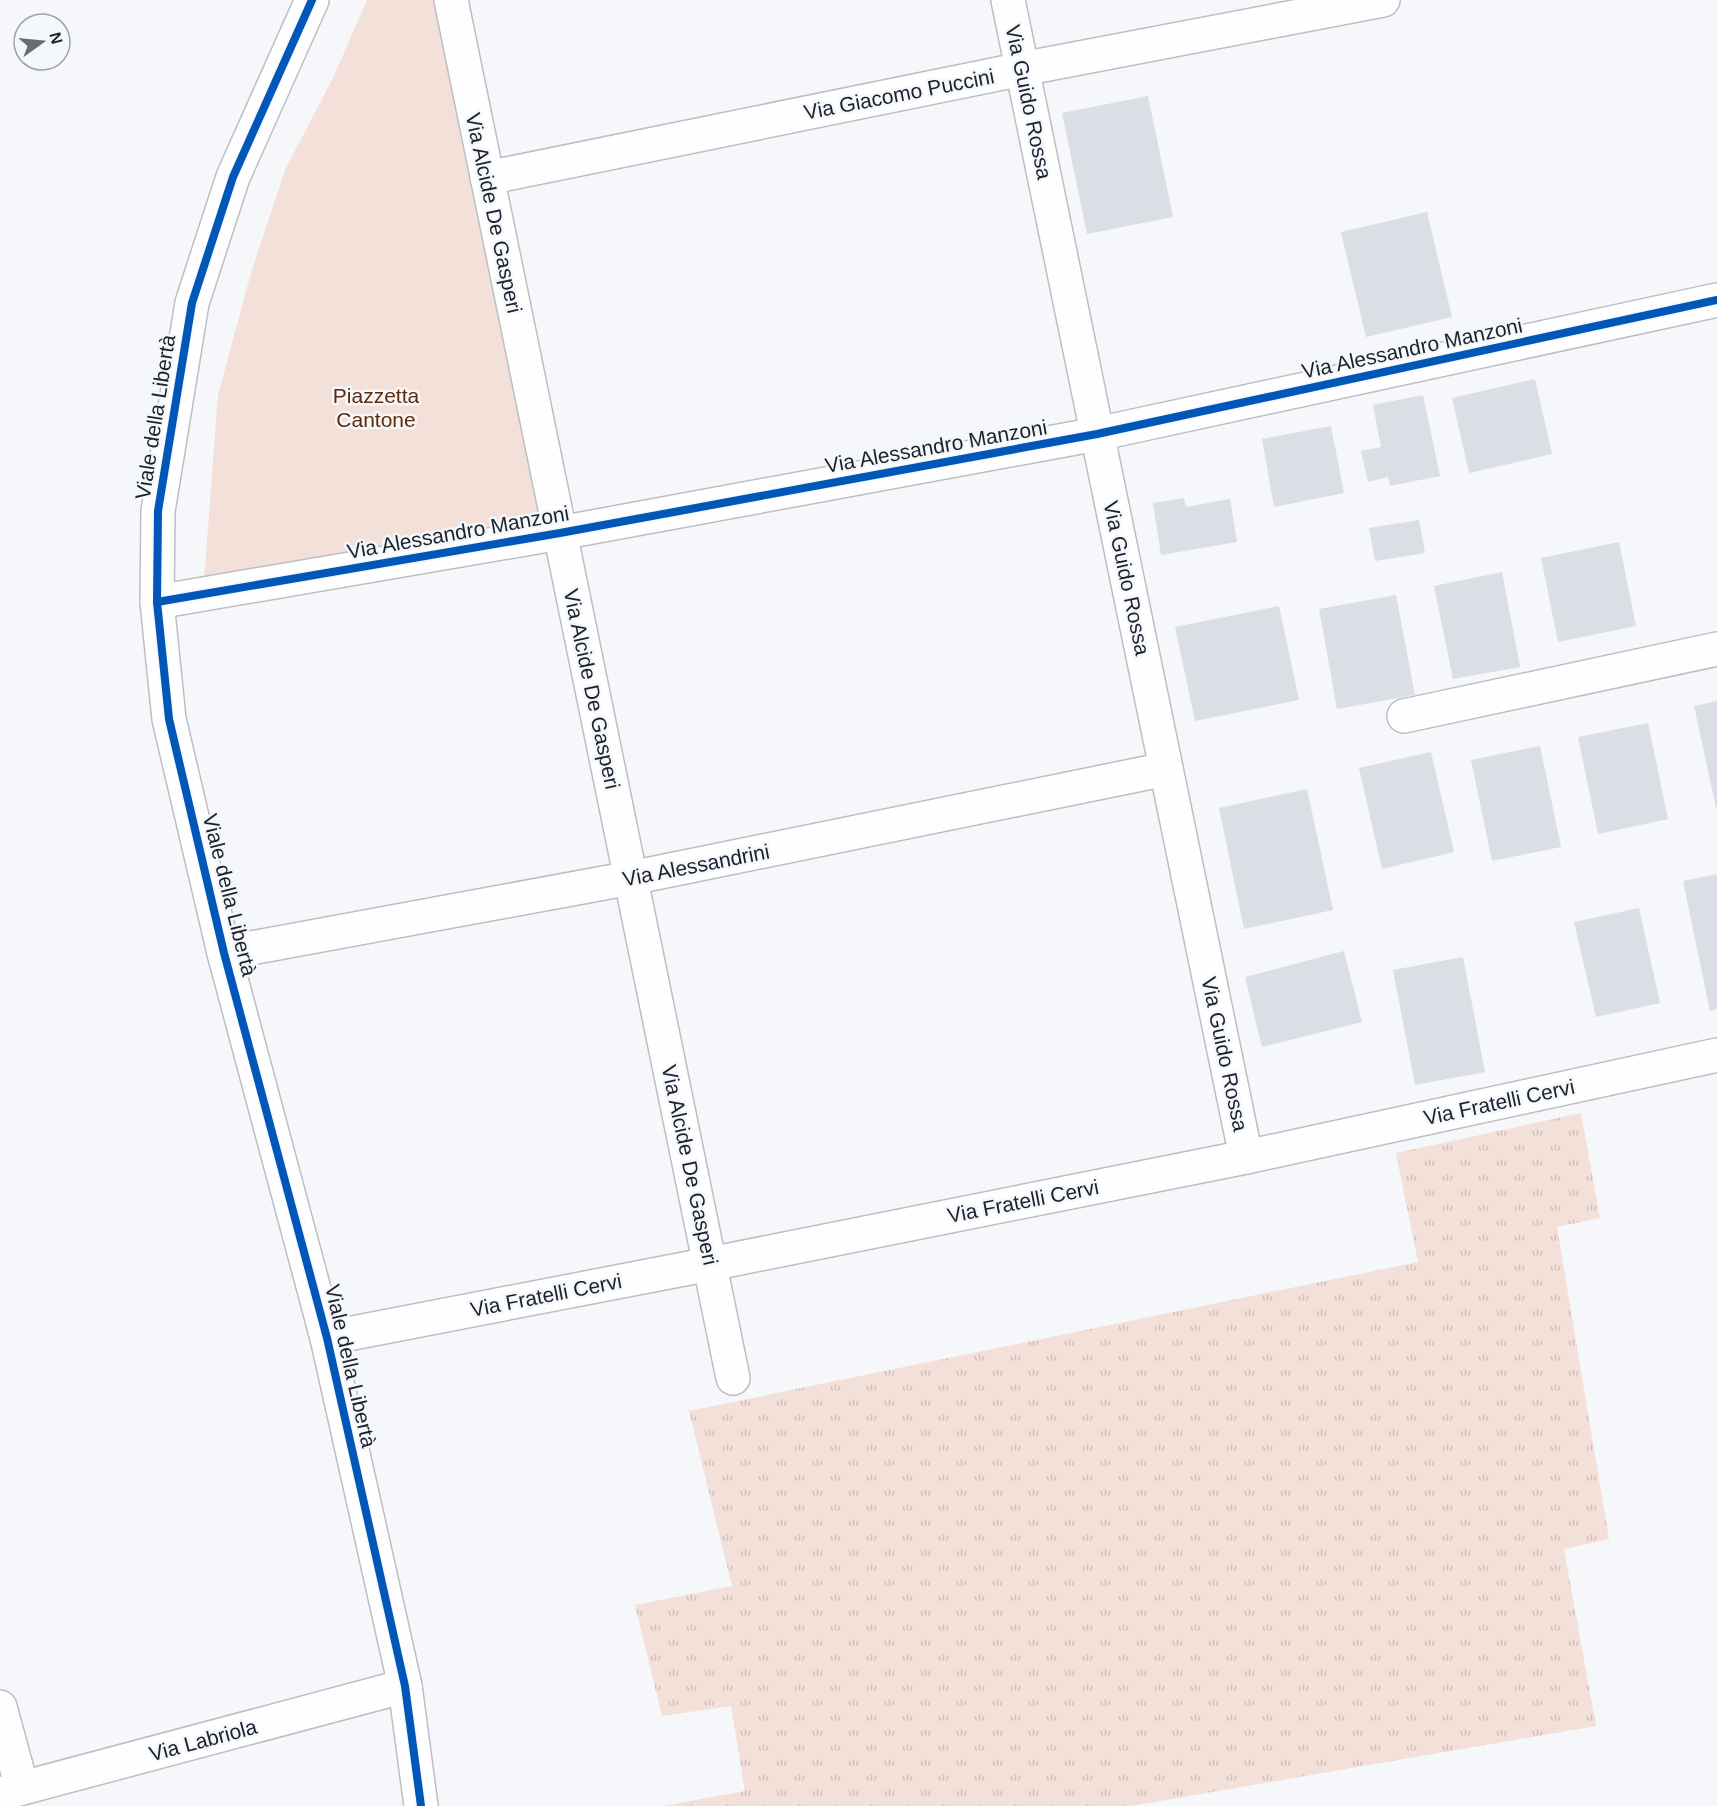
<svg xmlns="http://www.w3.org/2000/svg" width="1717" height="1806" viewBox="0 0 1717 1806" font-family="Helvetica,sans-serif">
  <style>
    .grass { fill: url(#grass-tufts) }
    .park { fill: #f3e0d8 }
    .building { fill: #dbdee4 }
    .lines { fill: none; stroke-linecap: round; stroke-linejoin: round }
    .street-casing { stroke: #bbbfc4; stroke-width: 36 }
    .street { stroke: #fefefe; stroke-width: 33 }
    .cycleway-casing { stroke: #f4f7fb; stroke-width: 11 }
    .cycleway { stroke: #0057b8; stroke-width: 8 }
    .labels { text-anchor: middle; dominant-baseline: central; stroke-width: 5; stroke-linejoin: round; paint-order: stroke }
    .street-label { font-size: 21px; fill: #1d222a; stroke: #f4f7fb }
    .park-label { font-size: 21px; fill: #642905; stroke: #f4f7fb }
  </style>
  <defs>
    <pattern id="grass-tufts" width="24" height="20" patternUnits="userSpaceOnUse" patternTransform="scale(1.5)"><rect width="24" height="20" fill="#f3e0d8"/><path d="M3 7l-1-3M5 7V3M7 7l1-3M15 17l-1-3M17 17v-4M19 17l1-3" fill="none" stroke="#d0c0ba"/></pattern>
  </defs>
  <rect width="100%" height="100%" fill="#f5f7fa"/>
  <polygon class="grass" points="1581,1113 1600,1218 1557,1227 1609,1539 1564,1549 1596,1726 1131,1806 663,1806 745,1791 731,1706 662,1716 635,1605 732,1586 689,1411 1418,1262 1396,1153"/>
  <polygon class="park" points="367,0 451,0 560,533 203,594 218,395 251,273 286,168 334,76"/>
  <g class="building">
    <polygon points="1148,96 1173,217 1087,234 1062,113"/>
    <polygon points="1427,212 1452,317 1366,337 1341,232"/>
    <polygon points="1535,379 1552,454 1469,473 1452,398"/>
    <polygon points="1423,395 1440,476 1390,486 1388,477 1368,482 1361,451 1381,447 1373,405"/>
    <polygon points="1331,426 1344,493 1274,507 1262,439"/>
    <polygon points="1184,498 1186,507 1230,499 1237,542 1161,555 1153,503"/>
    <polygon points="1419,520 1425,553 1375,561 1369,528"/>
    <polygon points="1619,542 1636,626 1558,642 1541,558"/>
    <polygon points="1502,572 1520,667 1453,679 1434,586"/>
    <polygon points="1396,595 1415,695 1337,709 1319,609"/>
    <polygon points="1279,606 1299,700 1195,721 1175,627"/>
    <polygon points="1717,701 1717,807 1716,808 1694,706"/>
    <polygon points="1648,723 1668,819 1598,834 1578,737"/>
    <polygon points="1540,746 1561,847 1492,861 1471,760"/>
    <polygon points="1431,752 1454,852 1382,869 1359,768"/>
    <polygon points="1307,789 1333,910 1244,929 1219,808"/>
    <polygon points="1717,874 1717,1009 1710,1011 1683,881"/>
    <polygon points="1639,908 1660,1003 1596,1017 1574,922"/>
    <polygon points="1344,951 1362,1022 1262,1047 1245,977"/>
    <polygon points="1463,957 1485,1072 1415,1085 1393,970"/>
  </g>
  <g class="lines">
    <g class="street-casing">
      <g id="street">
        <polyline points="312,0 233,177 192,303 158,511 157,602 169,719 224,953 327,1338 405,1686 421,1806"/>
        <polyline points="451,0 733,1378"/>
        <polyline points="1008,0 1246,1157"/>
        <polyline points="487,178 1022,69 1383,0"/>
        <polyline points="157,602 560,533 1097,434 1717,300"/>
        <polyline points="1404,716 1717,649"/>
        <polyline points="224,953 631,878 1166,769"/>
        <polyline points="327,1338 710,1264 1246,1157 1717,1055"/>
        <polyline points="0,1707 22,1788"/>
        <polyline points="0,1794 405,1686"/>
      </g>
    </g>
    <use href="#street" class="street"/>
    <g class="cycleway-casing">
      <g id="cycleway">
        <polyline points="312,0 233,177 192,303 158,511 157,602 169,719 224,953 327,1338 405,1686 421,1806"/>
        <polyline points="157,602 560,533 1097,434 1717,300"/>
      </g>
    </g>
    <use href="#cycleway" class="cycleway"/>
  </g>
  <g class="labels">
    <g class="street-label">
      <text transform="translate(899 94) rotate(-11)">Via Giacomo Puccini</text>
      <text transform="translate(1029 102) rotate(78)">Via Guido Rossa</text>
      <text transform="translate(494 213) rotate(78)">Via Alcide De Gasperi</text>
      <text transform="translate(1412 348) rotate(-12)">Via Alessandro Manzoni</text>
      <text transform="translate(155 417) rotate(-81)">Viale della Libertà</text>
      <text transform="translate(936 446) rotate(-10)">Via Alessandro Manzoni</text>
      <text transform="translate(458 532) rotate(-10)">Via Alessandro Manzoni</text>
      <text transform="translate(1127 578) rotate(78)">Via Guido Rossa</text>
      <text transform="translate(592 689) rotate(78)">Via Alcide De Gasperi</text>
      <text transform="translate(696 865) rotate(-11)">Via Alessandrini</text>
      <text transform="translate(230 895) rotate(76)">Viale della Libertà</text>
      <text transform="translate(1225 1054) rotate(78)">Via Guido Rossa</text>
      <text transform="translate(1499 1102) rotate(-12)">Via Fratelli Cervi</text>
      <text transform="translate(690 1165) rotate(78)">Via Alcide De Gasperi</text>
      <text transform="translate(1023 1201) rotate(-11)">Via Fratelli Cervi</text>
      <text transform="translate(546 1295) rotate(-11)">Via Fratelli Cervi</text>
      <text transform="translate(351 1366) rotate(77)">Viale della Libertà</text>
      <text transform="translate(203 1740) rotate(-15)">Via Labriola</text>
    </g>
    <g class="park-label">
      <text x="376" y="395">Piazzetta<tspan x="376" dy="24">Cantone</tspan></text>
    </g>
  </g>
  <g transform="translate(42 42) rotate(75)"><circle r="28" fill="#f4f7fb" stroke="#9ea2a7" stroke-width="1.5"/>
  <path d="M0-4.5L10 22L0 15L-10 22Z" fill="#696d73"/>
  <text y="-9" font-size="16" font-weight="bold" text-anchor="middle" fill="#1d222a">N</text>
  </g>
</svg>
